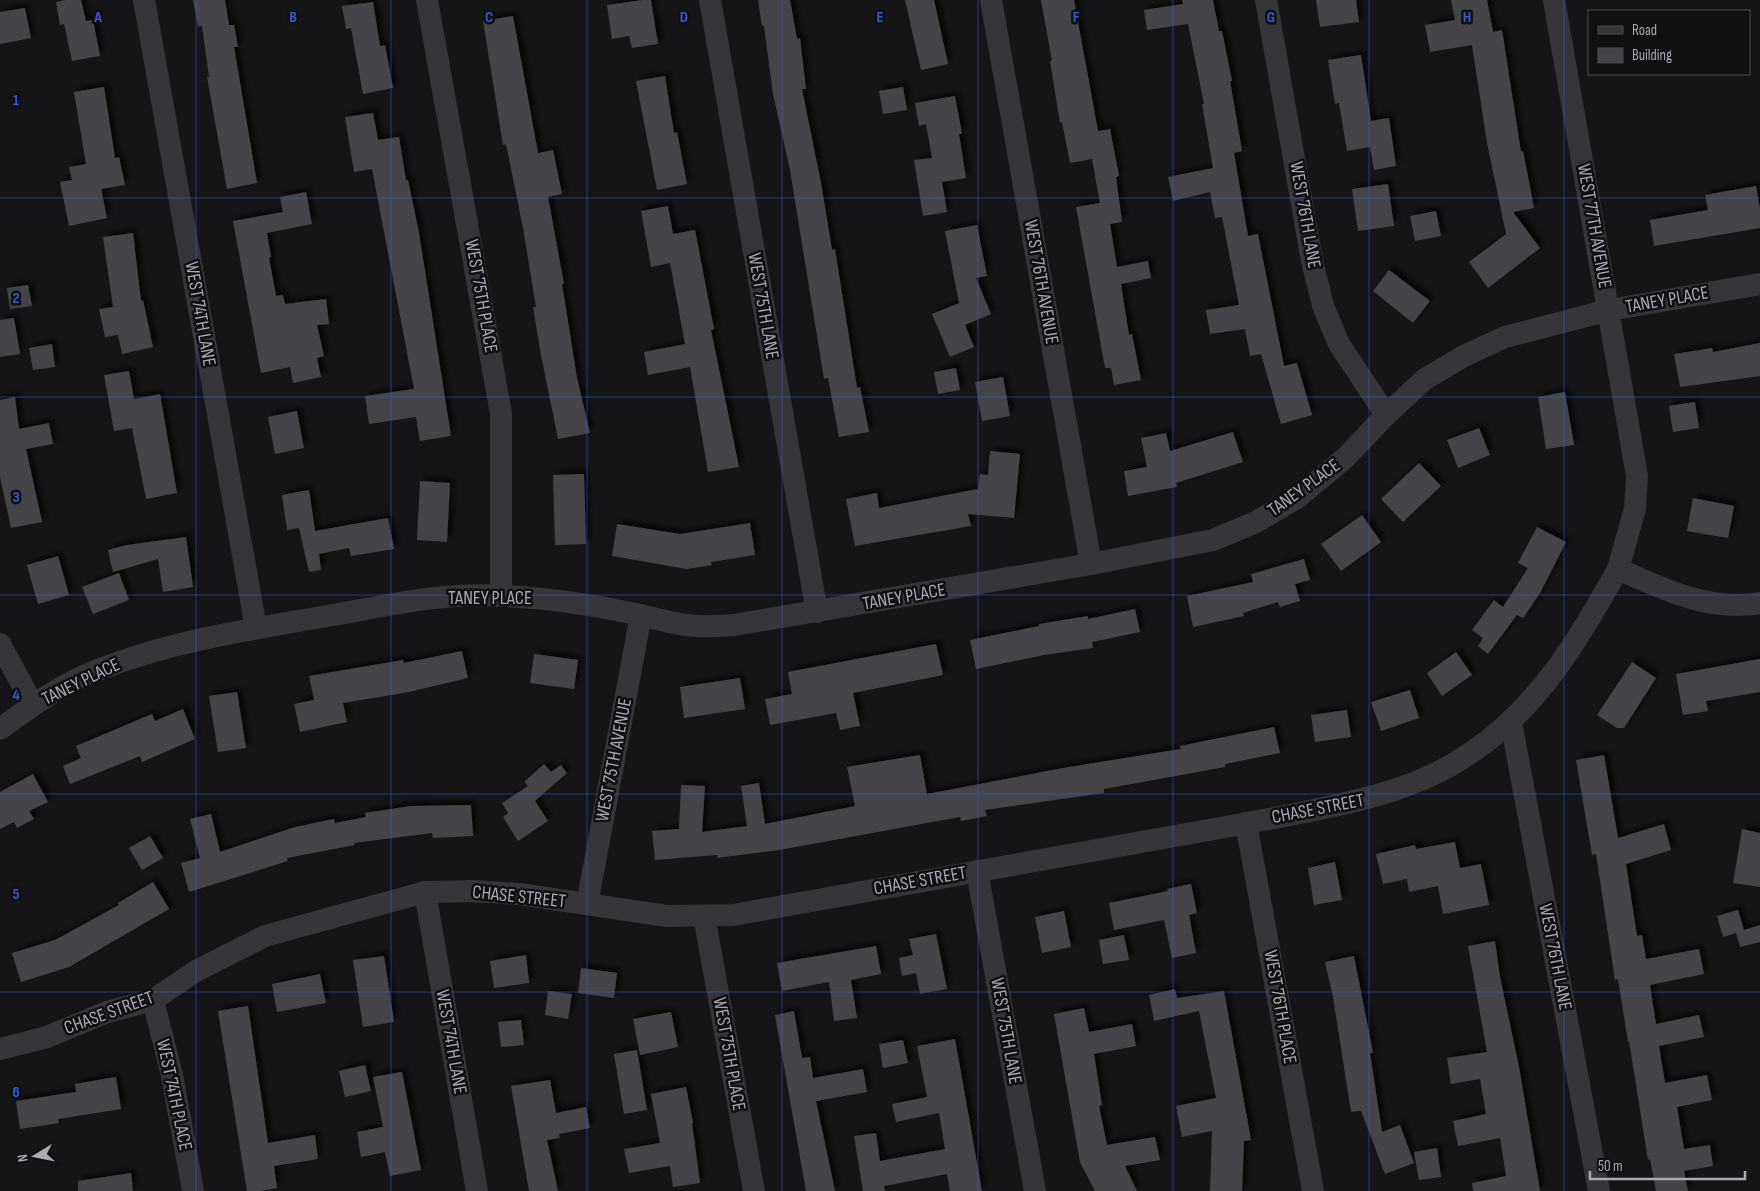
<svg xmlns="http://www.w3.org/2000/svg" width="1760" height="1191" viewBox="0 0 1760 1191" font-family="'Sofia Sans Condensed',sans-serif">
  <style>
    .building { fill: #444548; filter: url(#shadow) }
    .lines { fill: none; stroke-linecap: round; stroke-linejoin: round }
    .street { stroke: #36363a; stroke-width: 22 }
    .grid { fill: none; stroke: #325cd3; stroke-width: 1; stroke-opacity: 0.55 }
    .labels { text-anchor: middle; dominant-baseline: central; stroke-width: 5; stroke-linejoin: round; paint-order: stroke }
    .street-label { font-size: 19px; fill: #a8abb4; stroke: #100f11 }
    .grid-label { font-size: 16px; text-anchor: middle; font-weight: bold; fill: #325cd3; stroke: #100f11; stroke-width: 5; stroke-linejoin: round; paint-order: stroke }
  </style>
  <defs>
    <filter id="shadow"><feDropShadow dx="4.5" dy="-4.5" stdDeviation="2.5" flood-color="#0009"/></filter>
  </defs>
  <rect width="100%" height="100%" fill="#151416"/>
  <g class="building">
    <polygon points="66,0 81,0 86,21 93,20 100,56 72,61 64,24 60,25 56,2"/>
    <polygon points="193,0 225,0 229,25 234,25 238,47 234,47 257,183 227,189 207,77 209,77 202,26 198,27"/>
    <polygon points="643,0 651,0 658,44 632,48 629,36 612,39 607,5"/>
    <polygon points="758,0 790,0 797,39 800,38 806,89 802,89 821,183 832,250 835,249 857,388 860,387 869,432 839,437 828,378 824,379 790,170 773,94 764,26 762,26"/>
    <polygon points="905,0 934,0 948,64 921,70"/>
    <polygon points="1041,0 1074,0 1098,131 1110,129 1119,176 1116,177 1122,222 1110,224 1117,267 1148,261 1151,278 1121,284 1129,335 1132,334 1141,380 1114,385 1111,368 1105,368 1076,207 1100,203 1092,159 1070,163 1062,122 1060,123 1050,61 1052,61"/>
    <polygon points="1182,0 1213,0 1219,31 1222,31 1232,81 1230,81 1242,151 1234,153 1248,236 1258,234 1284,366 1297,363 1312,415 1281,424 1261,354 1250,356 1245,329 1210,334 1206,310 1239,305 1222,217 1215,218 1210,192 1173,201 1168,177 1213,168 1202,104 1204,104 1188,24 1147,30 1144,10 1183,4"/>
    <polygon points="1316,0 1356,0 1359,22 1320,27"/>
    <polygon points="1451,0 1487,0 1493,32 1502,30 1521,152 1523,151 1534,208 1513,212 1540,248 1488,288 1469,262 1506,234 1487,143 1472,45 1430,52 1425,25 1455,20"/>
    <polygon points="373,2 380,46 385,45 393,88 363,94 351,28 346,29 342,6"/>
    <polygon points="25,8 31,38 0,44 0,12"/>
    <polygon points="513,16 538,153 553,150 562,194 548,197 564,284 562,284 577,378 590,433 558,439 541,355 533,307 536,307 523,228 506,144 503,145 483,21"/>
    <polygon points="1361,55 1371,121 1389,118 1396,166 1374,170 1370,147 1347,151 1339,103 1335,104 1328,60"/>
    <polygon points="665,76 674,133 677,132 687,184 657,190 636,81"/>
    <polygon points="104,87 115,158 119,157 125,185 101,189 107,218 69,226 60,182 72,180 69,167 86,164 74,92"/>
    <polygon points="903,87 907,110 883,114 879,91"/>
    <polygon points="955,96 962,134 959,134 966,178 942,182 947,212 923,216 914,160 932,158 926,124 919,126 915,103"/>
    <polygon points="373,113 378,140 399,137 406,180 408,180 419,233 451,436 420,441 416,417 369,424 365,396 414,389 372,169 354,172 345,117"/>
    <polygon points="1388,184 1394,226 1358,231 1352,189"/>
    <polygon points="1756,186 1760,209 1760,228 1654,246 1650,220 1708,210 1705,195"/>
    <polygon points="306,192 312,224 267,233 271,257 269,258 276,296 283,295 285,304 326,299 329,324 317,325 324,356 317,358 321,377 293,383 290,367 261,373 233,221 283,212 280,197"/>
    <polygon points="668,206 673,234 695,230 714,329 711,330 739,467 708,472 690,367 648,375 644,352 685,344 670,263 651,267 641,211"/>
    <polygon points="1436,211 1441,236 1415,241 1410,216"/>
    <polygon points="977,225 987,276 976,278 991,314 965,325 974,347 950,357 932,314 959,303 945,231"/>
    <polygon points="133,233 141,301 143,300 153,347 122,354 118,335 105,337 99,309 113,307 103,237"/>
    <polygon points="1389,270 1430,301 1413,323 1373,291"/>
    <polygon points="28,285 32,306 10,309 7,288"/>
    <polygon points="14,318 20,354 0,357 0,320"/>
    <polygon points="1760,343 1760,376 1680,387 1674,354 1712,348 1713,352"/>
    <polygon points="52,344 55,367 33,370 29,348"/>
    <polygon points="956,368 960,390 938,394 934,372"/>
    <polygon points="129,371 134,399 160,394 177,493 146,499 132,428 114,431 104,375"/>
    <polygon points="1003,377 1010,416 982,421 975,382"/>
    <polygon points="1565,392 1574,445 1546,449 1538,397"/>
    <polygon points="15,397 19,429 49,423 53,444 26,449 42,522 11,528 0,477 0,400"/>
    <polygon points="1695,402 1699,428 1673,432 1669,406"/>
    <polygon points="297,411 304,448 275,454 268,417"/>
    <polygon points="1479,428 1490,455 1458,468 1447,440"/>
    <polygon points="1233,432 1243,462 1176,483 1177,487 1128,496 1124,471 1147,467 1141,438 1166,433 1170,451"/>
    <polygon points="990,451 1020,454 1014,518 968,514 971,526 855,546 846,499 877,493 879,508 978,489 980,474 988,475"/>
    <polygon points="1419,463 1441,486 1403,522 1381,499"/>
    <polygon points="584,474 586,544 555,545 553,475"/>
    <polygon points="420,481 450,483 447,542 417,540"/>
    <polygon points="309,490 315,531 388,518 394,549 351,556 349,548 319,554 321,570 309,572 299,528 287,530 282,495"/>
    <polygon points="1693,498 1734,506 1728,538 1687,531"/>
    <polygon points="1362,515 1381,542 1341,571 1321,544"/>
    <polygon points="750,523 755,555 711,562 712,565 687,569 612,556 617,524 680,534"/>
    <polygon points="1537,527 1566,542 1540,593 1523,618 1517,615 1488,654 1478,646 1483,638 1472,630 1494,600 1503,607 1528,568 1518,563"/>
    <polygon points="186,537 193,587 163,592 158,559 113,572 108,550 127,545"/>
    <polygon points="58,556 69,595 38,604 27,565"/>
    <polygon points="1304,559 1310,580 1295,584 1300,601 1280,607 1278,602 1243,613 1244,616 1193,627 1187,596 1253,582 1251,574"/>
    <polygon points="119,573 129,600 93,614 82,587"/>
    <polygon points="1135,609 1140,632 1092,642 1093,648 1044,655 976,669 970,640 1039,626 1039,624 1088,616 1088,619"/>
    <polygon points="936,644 943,675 853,693 860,726 840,730 836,713 770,725 765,699 792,694 788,672"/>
    <polygon points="462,651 468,678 409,692 343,703 347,722 300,732 294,704 314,700 309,676 403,660 404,663"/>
    <polygon points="1456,652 1472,675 1442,696 1427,673"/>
    <polygon points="534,654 578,660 574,689 530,683"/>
    <polygon points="1760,659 1760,692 1706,701 1708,711 1683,715 1676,674"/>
    <polygon points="1632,662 1656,678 1624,728 1617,728 1597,715"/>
    <polygon points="740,678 745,709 684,718 680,687"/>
    <polygon points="1410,690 1419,718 1381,731 1371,702"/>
    <polygon points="237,692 246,748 218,752 209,696"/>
    <polygon points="183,709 195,739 142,762 140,756 70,784 63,766 81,758 76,746 152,714 155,721"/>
    <polygon points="1347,710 1351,737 1315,742 1311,715"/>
    <polygon points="1274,727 1280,753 1225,764 1225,767 1104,789 1104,793 985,810 987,816 961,821 960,817 779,850 717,858 717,855 655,860 652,831 679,829 681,785 705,786 702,832 747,826 741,786 759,783 765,824 855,806 847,767 920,755 927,794 1063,768 1181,749 1180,746"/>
    <polygon points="1604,755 1618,838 1664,824 1671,850 1626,864 1637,936 1642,935 1646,959 1699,949 1704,974 1650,985 1656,1024 1699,1015 1704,1037 1659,1046 1665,1083 1707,1075 1712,1100 1677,1107 1684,1149 1710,1145 1713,1166 1684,1171 1688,1191 1656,1191 1650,1159 1648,1160 1629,1041 1628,1042 1618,979 1615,980 1596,854 1592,855 1576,760"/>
    <polygon points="544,764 551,772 561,765 567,773 535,801 548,821 518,841 503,817 508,813 502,803 528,786 524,782"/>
    <polygon points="33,774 48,802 29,811 34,819 17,828 14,822 0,829 0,792"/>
    <polygon points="471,805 473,836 433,838 432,833 354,843 355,845 287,858 288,861 189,892 181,863 200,858 190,819 211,814 220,852 295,827 334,819 335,823 366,817 365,813 411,806"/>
    <polygon points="1742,829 1760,833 1760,887 1733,883"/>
    <polygon points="150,836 163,858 142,870 129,848"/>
    <polygon points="1455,842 1460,868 1481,864 1489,905 1443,914 1438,886 1409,892 1407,879 1383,884 1376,854 1415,845 1416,849"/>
    <polygon points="1335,862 1342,900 1314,905 1308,868"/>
    <polygon points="153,882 169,909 69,967 21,982 12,953 55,940 119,905 118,903"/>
    <polygon points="1191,884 1197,913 1189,915 1196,953 1172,958 1164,920 1114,930 1109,903 1168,891 1167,889"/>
    <polygon points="1738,910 1744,930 1760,925 1760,942 1740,947 1736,933 1723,937 1717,916"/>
    <polygon points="1064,911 1071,947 1042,953 1035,917"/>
    <polygon points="936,934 947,989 920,994 916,973 902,976 899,958 913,955 909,939"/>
    <polygon points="1124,935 1129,960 1103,964 1099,940"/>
    <polygon points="1495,941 1500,977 1519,1067 1540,1191 1473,1191 1472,1183 1506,1176 1500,1138 1458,1146 1453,1121 1486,1114 1480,1079 1451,1084 1447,1058 1487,1052 1468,946"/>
    <polygon points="876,946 881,974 851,980 857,1018 834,1021 829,982 782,991 777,963"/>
    <polygon points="526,955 529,983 494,988 490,961"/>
    <polygon points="384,956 394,1022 363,1027 353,960"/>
    <polygon points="1354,956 1373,1053 1370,1053 1382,1132 1400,1125 1414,1163 1385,1174 1361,1111 1351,1112 1333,997 1325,962"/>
    <polygon points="581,968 617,973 614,998 578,993"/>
    <polygon points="320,974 326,1003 277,1012 272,984"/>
    <polygon points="1175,989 1177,998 1224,991 1251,1140 1244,1141 1242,1191 1210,1191 1212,1131 1182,1137 1176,1106 1216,1098 1199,1011 1154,1021 1149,995"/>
    <polygon points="548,991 572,994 568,1019 545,1015"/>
    <polygon points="248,1006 268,1143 315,1135 318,1159 274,1166 277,1188 261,1191 247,1191 218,1011"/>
    <polygon points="1084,1008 1089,1032 1132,1024 1136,1046 1094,1054 1102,1105 1099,1106 1107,1145 1155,1137 1160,1160 1125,1166 1137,1191 1095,1191 1080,1162 1054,1014"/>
    <polygon points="794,1011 802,1058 810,1057 813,1078 863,1069 867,1092 816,1101 835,1191 806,1191 775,1015"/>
    <polygon points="671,1012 678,1047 640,1055 633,1019"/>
    <polygon points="521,1020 524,1045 501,1047 498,1022"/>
    <polygon points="955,1039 982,1191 950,1191 947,1174 884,1186 885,1191 863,1191 854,1136 876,1133 880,1161 945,1149 939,1113 896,1122 892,1104 927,1097 917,1046"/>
    <polygon points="903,1040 908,1063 883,1068 879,1044"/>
    <polygon points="637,1050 647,1110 624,1114 614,1054"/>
    <polygon points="365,1065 371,1091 345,1097 339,1071"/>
    <polygon points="402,1072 421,1170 390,1176 385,1152 361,1157 357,1132 383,1127 373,1077"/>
    <polygon points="116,1077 121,1109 58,1119 59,1123 20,1129 16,1101 76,1092 75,1084"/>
    <polygon points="550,1080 556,1113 586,1107 590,1128 559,1134 560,1138 547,1140 558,1191 529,1191 511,1086"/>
    <polygon points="686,1087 693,1123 692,1123 700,1183 673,1187 670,1166 629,1173 624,1149 660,1143 651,1094"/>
    <polygon points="1437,1148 1441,1177 1419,1180 1414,1152"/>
    <polygon points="131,1173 133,1191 78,1191 78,1181"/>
  </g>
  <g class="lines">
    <g class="street">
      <polyline points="144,0 256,628"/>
      <polyline points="427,0 501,414 501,595"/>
      <polyline points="710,0 817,612"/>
      <polyline points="991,0 1091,564"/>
      <polyline points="1266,0 1312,261 1323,306 1339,344 1386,415"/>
      <polyline points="1554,0 1637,476 1635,509 1618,569"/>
      <polyline points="0,644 33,705"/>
      <polyline points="1511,722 1599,1191"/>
      <path d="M0,729C30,707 63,683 98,670C173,640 254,629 333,615C389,605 446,592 503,596C549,598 595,605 640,615C659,619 676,625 696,626C708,627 721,626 734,625L1091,564L1213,540L1256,522L1297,498L1345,458L1386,415L1425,379L1464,356L1505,337L1609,310L1760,284"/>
      <polyline points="1246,823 1313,1191"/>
      <polyline points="977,871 1035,1191"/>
      <polyline points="425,892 477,1191"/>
      <polyline points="587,904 641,615"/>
      <polyline points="704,916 754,1191"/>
      <polyline points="153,1000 172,1075 193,1191"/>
      <path d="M0,1049L47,1037L107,1012L153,1000L196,971L265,936L425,892L474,891L519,894L667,916L733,915C871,890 1009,865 1147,841C1198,832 1249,823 1300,813C1359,801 1418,789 1469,754C1538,709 1579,639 1618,569C1662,589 1710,612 1760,603"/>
    </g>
  </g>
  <path class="grid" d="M196,0V1191M391,0V1191M587,0V1191M782,0V1191M978,0V1191M1173,0V1191M1369,0V1191M1564,0V1191M0,198H1760M0,397H1760M0,595H1760M0,794H1760M0,992H1760"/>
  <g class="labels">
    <g class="street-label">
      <text transform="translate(1305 215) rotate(80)">WEST 76TH LANE</text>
      <text transform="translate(1594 226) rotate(80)">WEST 77TH AVENUE</text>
      <text transform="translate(1041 282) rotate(80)">WEST 76TH AVENUE</text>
      <text transform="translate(481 296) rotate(80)">WEST 75TH PLACE</text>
      <text transform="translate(1667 300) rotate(-10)">TANEY PLACE</text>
      <text transform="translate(763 306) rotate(80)">WEST 75TH LANE</text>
      <text transform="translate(200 314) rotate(80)">WEST 74TH LANE</text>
      <text transform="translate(1304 488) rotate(-36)">TANEY PLACE</text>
      <text transform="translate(904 597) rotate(-10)">TANEY PLACE</text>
      <text x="490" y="598">TANEY PLACE</text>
      <text transform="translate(81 682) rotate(-26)">TANEY PLACE</text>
      <text transform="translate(614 760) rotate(-79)">WEST 75TH AVENUE</text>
      <text transform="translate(1318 809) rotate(-11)">CHASE STREET</text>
      <text transform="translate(920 881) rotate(-10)">CHASE STREET</text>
      <text transform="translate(519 897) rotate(6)">CHASE STREET</text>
      <text transform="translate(1555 957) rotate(79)">WEST 76TH LANE</text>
      <text transform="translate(1280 1007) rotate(80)">WEST 76TH PLACE</text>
      <text transform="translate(109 1013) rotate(-20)">CHASE STREET</text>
      <text transform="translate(1006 1031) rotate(80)">WEST 75TH LANE</text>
      <text transform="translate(451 1042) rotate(80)">WEST 74TH LANE</text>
      <text transform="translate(729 1054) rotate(80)">WEST 75TH PLACE</text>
      <text transform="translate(174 1095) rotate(78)">WEST 74TH PLACE</text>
    </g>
  </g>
  <g class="grid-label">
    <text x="98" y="22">A</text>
    <text x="293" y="22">B</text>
    <text x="489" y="22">C</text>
    <text x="684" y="22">D</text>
    <text x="880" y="22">E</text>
    <text x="1076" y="22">F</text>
    <text x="1271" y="22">G</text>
    <text x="1467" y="22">H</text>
    <text x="16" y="105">1</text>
    <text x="16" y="303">2</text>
    <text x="16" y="502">3</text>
    <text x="16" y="700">4</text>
    <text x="16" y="899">5</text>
    <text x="16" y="1097">6</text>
  </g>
  <rect x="1588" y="10" width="162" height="65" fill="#100f11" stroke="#4d4d52"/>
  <rect x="1598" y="26" width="25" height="8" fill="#36363a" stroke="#4d4d52"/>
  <text x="1632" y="35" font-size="15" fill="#a8abb4">Road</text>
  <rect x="1598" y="48" width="25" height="15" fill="#444548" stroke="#4d4d52"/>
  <text x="1632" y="60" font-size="15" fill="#a8abb4">Building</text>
  <g transform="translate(35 1156) rotate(260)" stroke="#100f11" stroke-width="4" paint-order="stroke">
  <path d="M0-4L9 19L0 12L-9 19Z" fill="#a8abb4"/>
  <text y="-8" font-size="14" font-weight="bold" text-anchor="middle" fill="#a8abb4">N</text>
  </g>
  <path d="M1590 1171v8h155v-8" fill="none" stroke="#a8abb4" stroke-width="2.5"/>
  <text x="1598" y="1171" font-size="15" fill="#a8abb4" stroke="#100f11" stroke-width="4" paint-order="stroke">50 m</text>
</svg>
